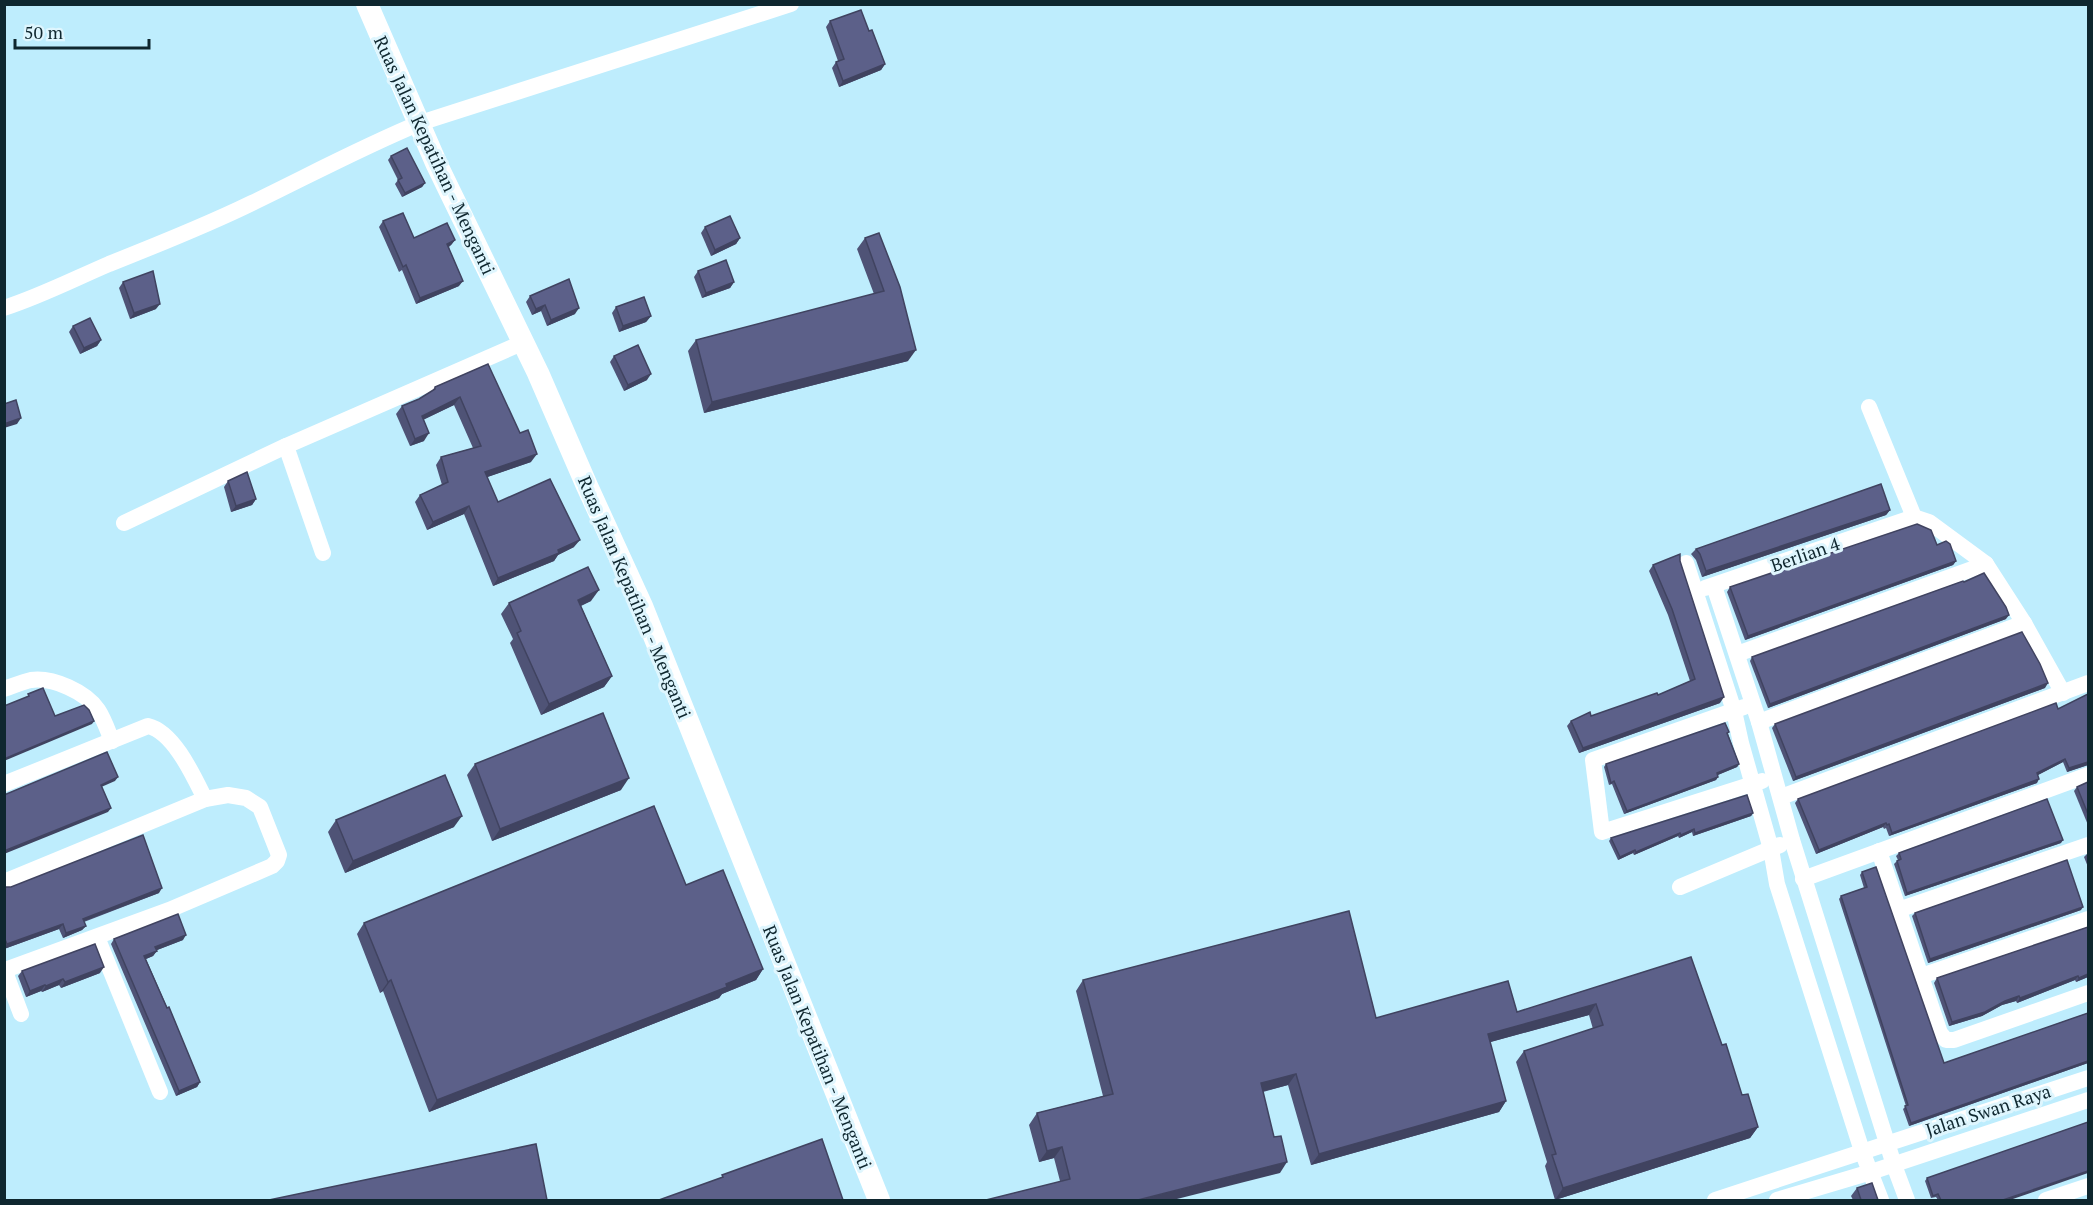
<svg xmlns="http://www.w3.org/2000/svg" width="2093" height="1205" viewBox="0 0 2093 1205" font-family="'PT Serif',serif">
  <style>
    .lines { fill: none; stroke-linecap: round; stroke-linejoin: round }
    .minor { stroke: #fff; stroke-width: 16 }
    .secondary { stroke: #fff; stroke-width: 22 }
    .wall { fill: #4f5376 }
    .shaded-wall { fill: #404360 }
    .building { fill: #5c6089; stroke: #404360; stroke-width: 1.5 }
    .labels { text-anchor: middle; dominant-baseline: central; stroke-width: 6; stroke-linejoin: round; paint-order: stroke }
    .street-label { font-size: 18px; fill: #0f272f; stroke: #dff6fe }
  </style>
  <rect width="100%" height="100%" fill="#beedfd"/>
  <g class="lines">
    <g class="minor">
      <path d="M4,308C41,296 74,279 109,264C157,245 205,226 252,203C308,176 362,147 420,123L791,4"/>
      <polyline points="1869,407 1914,517 1929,522 1986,564 2024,623 2063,693"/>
      <polyline points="286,446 323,553"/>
      <polyline points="124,523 286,446 522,343"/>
      <polyline points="1686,563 1734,711 1741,743 1771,849 1777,884 1862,1151 1881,1200"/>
      <polyline points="1714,586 1759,722 1792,840 1894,1165 1907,1200"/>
      <polyline points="1705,588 1914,517"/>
      <polyline points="1737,654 1986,564"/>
      <path d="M4,689C13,686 22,682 31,680C53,677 86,692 98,710C104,719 108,731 112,741"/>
      <polyline points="1744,707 1593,760 1602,832 1762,781"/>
      <polyline points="1759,722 2024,623"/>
      <path d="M4,784L148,726C174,732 194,777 205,799"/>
      <polyline points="1781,797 2088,683"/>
      <polyline points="1879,851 1940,1033 1946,1040 1954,1040 2088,993"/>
      <polyline points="1803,879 2088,775"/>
      <polyline points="4,882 205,799 228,795 246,798 260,807 279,855 277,861 272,866 169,910 5,970"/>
      <polyline points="1680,887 1780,845"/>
      <polyline points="1898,910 2088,845"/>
      <polyline points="97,937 160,1092"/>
      <polyline points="4,969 21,1014"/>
      <polyline points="1921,976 2088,919"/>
      <polyline points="1715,1200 2088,1078"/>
      <polyline points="1777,1200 1871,1172 2088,1100"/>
      <polyline points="2046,1200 2088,1186"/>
    </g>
    <polyline class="secondary" points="367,4 437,165 538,373 587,486 642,606 879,1200"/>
  </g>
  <g class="wall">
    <polygon points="830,21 869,31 885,64 881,70 839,87 832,68 836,62 838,61 826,27"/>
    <polygon points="391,156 425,183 422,187 402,197 395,184 398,180 388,160"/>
    <polygon points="383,221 414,238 455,240 451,245 449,247 459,286 416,304 402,270 399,272 379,227"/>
    <polygon points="705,227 740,238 736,244 711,256 701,233"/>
    <polygon points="879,233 908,361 704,413 688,351 696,340 874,294 857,249 865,238"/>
    <polygon points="698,271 734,282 730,288 702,298 694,277"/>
    <polygon points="123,282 156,309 130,319 119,288"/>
    <polygon points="530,296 575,314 547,326 541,311 532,315 526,302"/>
    <polygon points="616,307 651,316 646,322 619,332 612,313"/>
    <polygon points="73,326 101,340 97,346 80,354 69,332"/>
    <polygon points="614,356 647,380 624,391 610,362"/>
    <polygon points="488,364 531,462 487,477 498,502 574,547 558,555 554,561 493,586 464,514 427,530 415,502 420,495 442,485 436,465 441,457 473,448 454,405 423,420 424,441 410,446 396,414 402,406 419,399 432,391 435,387"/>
    <polygon points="228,481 256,499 252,505 231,512 224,487"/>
    <polygon points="1890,510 1886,515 1702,577 1696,560 1691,554 1696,549"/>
    <polygon points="1937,545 1956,561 1953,565 1745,640 1727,592 1730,587"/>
    <polygon points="1680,561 1720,703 1579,753 1567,726 1571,721 1591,716 1658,695 1690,681 1668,615 1649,571 1653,565"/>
    <polygon points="1964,582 2006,619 1768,708 1750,661 1752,657"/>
    <polygon points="591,601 581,606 612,676 604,687 541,715 510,643 513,639 501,614 509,603"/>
    <polygon points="2045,688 1793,781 1772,728 1775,724"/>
    <polygon points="2088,694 2088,765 2067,772 2063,762 2038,775 2037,783 1889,836 1886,828 1884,829 1883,827 1816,854 1795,803 1798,799 2058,709"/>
    <polygon points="1728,734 1739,764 1737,767 1718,775 1716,780 1624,814 1612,784 1609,785 1604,767 1606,764"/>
    <polygon points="475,764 621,790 492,841 467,775"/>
    <polygon points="2088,782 2088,825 2074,791 2077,787"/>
    <polygon points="1753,813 1751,816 1693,836 1692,832 1679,838 1678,836 1634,855 1633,853 1618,860 1609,841 1611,838"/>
    <polygon points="336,820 454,827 345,873 328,832"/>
    <polygon points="2061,843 1905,896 1894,864 1898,860 1896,856 1899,853"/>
    <polygon points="2088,853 2088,867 2084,857"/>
    <polygon points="1862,872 1944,1063 2088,1013 2088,1063 1909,1126 1903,1109 1906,1106 1839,899 1841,896 1864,888 1860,875"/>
    <polygon points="686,885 763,969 756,980 722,994 719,998 429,1112 383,991 380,993 357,934 364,923"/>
    <polygon points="4,887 159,893 84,922 86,926 82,930 63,938 59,929 4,949"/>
    <polygon points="2081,910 1928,963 1912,916 1915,913"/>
    <polygon points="2088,927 2088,977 2076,982 2075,980 2017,1003 2016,1001 2002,1005 1982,1016 1949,1026 1934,983 1937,978"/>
    <polygon points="114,939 183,940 157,950 153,956 146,959 200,1082 197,1087 176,1096 111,944"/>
    <polygon points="1691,957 1722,1045 1742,1095 1758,1127 1750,1138 1555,1200 1545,1166 1547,1162 1516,1062 1524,1051 1593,1029 1589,1015 1490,1042 1506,1101 1499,1112 1311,1165 1288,1085 1263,1092 1280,1173 1060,1181 1054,1158 1039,1162 1029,1125 1037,1113 1103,1096 1076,991 1083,980 1376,1018 1517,1012"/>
    <polygon points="22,971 100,973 61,988 59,985 42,992 41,991 26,997 18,976"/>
    <polygon points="1927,1178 2010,1200 1938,1200 1936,1197 1931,1198 1925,1181"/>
    <polygon points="1857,1188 1878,1200 1853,1200 1851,1196"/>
  </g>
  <g class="shaded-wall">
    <polygon points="885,64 881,70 839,87 843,81"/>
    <polygon points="425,183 422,187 402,197 405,193"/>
    <polygon points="740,238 736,244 711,256 715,250"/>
    <polygon points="455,240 451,245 443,249 447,244"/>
    <polygon points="463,281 459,286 416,304 420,298"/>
    <polygon points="734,282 730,288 702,298 706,293"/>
    <polygon points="160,304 156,309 130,319 134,313"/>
    <polygon points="545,305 541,311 532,315 536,309"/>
    <polygon points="579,308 575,314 547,326 551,320"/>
    <polygon points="651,316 646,322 619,332 623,326"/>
    <polygon points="101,340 97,346 80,354 84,348"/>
    <polygon points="916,350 908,361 704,413 712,402"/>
    <polygon points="651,374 647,380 624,391 628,385"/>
    <polygon points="460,397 454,405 416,423 422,416"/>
    <polygon points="21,418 17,424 4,428 4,424"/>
    <polygon points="429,433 424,441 410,446 415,439"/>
    <polygon points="537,454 531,462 479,480 485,472"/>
    <polygon points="256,499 252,505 231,512 236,506"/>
    <polygon points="469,506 464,514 427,530 433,522"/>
    <polygon points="1890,510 1886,515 1702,577 1706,571"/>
    <polygon points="580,540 574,547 558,555 554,561 493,586 498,578"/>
    <polygon points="1956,561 1953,565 1745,640 1748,636"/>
    <polygon points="599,590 591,601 571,610 578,600"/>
    <polygon points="2009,615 2006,619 1768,708 1770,704"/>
    <polygon points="612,676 604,687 541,715 549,704"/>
    <polygon points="2048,683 2045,688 1793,781 1796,777"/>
    <polygon points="1724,697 1720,703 1579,753 1583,748"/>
    <polygon points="94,721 92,724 4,761 4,759"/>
    <polygon points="2065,759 2063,762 2034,777 2037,773"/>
    <polygon points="2088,762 2088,765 2067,772 2069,768"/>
    <polygon points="1739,764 1737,767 1715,776 1717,773"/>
    <polygon points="118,777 115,781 99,788 101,785"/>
    <polygon points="1718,777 1716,780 1624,814 1627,811"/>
    <polygon points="629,778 621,790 492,841 500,829"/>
    <polygon points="2039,779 2037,783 1889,836 1892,833"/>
    <polygon points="111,808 108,812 4,854 4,851"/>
    <polygon points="1753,813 1751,816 1693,836 1695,833"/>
    <polygon points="462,816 454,827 345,873 353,861"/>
    <polygon points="1886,823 1883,827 1816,854 1819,850"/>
    <polygon points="1694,829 1692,832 1679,838 1681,835"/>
    <polygon points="1680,833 1678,836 1634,855 1636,852"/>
    <polygon points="2063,840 2061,843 1905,896 1907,893"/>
    <polygon points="1635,850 1633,853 1618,860 1620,857"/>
    <polygon points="162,888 159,893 79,923 83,919"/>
    <polygon points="2083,907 2081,910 1928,963 1930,959"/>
    <polygon points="63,924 59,929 4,949 7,944"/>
    <polygon points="86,926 82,930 63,938 66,933"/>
    <polygon points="186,935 183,940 152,952 155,947"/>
    <polygon points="157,951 153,956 141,961 144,956"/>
    <polygon points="104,967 100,973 61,988 65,982"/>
    <polygon points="763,969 756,980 722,994 719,998 429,1112 437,1100"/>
    <polygon points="2088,974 2088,977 2076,982 2079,978"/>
    <polygon points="2078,976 2075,980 2017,1003 2020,998"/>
    <polygon points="63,979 59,985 42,992 46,986"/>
    <polygon points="391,980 383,991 380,993 388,982"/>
    <polygon points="45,985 41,991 26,997 30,991"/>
    <polygon points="2019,996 2016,1001 2002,1005 1982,1016 1949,1026 1952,1022"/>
    <polygon points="1596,1004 1589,1015 1480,1045 1488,1034"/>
    <polygon points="2088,1061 2088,1063 1909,1126 1911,1123"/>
    <polygon points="1296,1074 1288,1085 1253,1094 1261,1083"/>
    <polygon points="200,1082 197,1087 176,1096 179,1091"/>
    <polygon points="1506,1101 1499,1112 1311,1165 1319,1154"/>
    <polygon points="1758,1127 1750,1138 1555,1200 1563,1188"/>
    <polygon points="1062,1147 1054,1158 1039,1162 1047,1151"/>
    <polygon points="1287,1162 1280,1173 1173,1200 1138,1200"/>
    <polygon points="2088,1171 2088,1173 2010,1200 2003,1200"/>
  </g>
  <g class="building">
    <polygon points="861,10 869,31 872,30 885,64 843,81 836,62 844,59 830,21"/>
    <polygon points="407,148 425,183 405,193 398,180 402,178 391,156"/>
    <polygon points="403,213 414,238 447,223 455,240 447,244 463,281 420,298 406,265 403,267 383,221"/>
    <polygon points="730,216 740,238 715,250 705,227"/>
    <polygon points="879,233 900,287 916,350 712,402 696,340 884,291 865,238"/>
    <polygon points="726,260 734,282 706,293 698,271"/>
    <polygon points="153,271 160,304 134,313 123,282"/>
    <polygon points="569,279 579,308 551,320 545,305 536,309 530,296"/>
    <polygon points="644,297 651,316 623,326 616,307"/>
    <polygon points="90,318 101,340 84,348 73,326"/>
    <polygon points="638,345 651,374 628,385 614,356"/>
    <polygon points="488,364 520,433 528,430 537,454 485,472 498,502 550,479 580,540 558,550 559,553 498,578 469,506 433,522 420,495 448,482 441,457 481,446 460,397 422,416 429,433 415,439 402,406 419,399 435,389 435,387"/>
    <polygon points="16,400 21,418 4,424 4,404"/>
    <polygon points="247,472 256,499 236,506 228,481"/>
    <polygon points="1881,484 1890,510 1706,571 1700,554 1696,549"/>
    <polygon points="1917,524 1931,530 1937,545 1946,541 1950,544 1956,561 1748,636 1730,587"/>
    <polygon points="1680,554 1680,561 1724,697 1583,748 1571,721 1590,712 1591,716 1657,693 1658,695 1695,679 1672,609 1653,565"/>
    <polygon points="588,567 599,590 578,600 612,676 549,704 517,633 521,631 509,603"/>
    <polygon points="1984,573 2006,607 2009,615 1770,704 1752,657 1963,581 1964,582"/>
    <polygon points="2022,632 2040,664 2048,683 1796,777 1775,724"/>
    <polygon points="43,688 55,716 84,705 89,710 94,721 4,759 4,706 29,696 28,694"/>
    <polygon points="2088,694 2088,762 2069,768 2065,759 2037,773 2039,779 1892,833 1889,824 1887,825 1886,823 1819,850 1798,799 2056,703 2058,709"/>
    <polygon points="603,713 629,778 500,829 475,764"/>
    <polygon points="1725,723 1729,732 1727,733 1739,764 1717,773 1718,777 1627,811 1614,781 1611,783 1606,764"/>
    <polygon points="107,752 118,777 101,785 111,808 4,851 4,795"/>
    <polygon points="445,775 462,816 353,861 336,820"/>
    <polygon points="2088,782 2088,814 2077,787"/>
    <polygon points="1747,795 1753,813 1695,833 1694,829 1681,835 1680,833 1636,852 1635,850 1620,857 1611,838"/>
    <polygon points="2047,799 2063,840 1907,893 1897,861 1901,859 1899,853"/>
    <polygon points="654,806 686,885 723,870 763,969 726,984 727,987 437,1100 391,980 388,982 364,923"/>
    <polygon points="143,835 162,888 83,919 86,926 66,933 63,924 7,944 4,937 4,887 11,887"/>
    <polygon points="2067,860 2083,907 1930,959 1915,913"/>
    <polygon points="1876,867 1944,1063 2088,1013 2088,1061 1911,1123 1905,1106 1908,1105 1841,896 1867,887 1862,872"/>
    <polygon points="1349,911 1376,1018 1508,981 1517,1012 1691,957 1722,1045 1726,1044 1742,1095 1748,1094 1758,1127 1563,1188 1552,1155 1556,1154 1524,1051 1603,1025 1596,1004 1488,1034 1506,1101 1319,1154 1296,1074 1261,1083 1274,1137 1281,1136 1287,1162 1138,1200 986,1200 1070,1179 1062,1147 1047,1151 1037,1113 1113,1094 1083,980"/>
    <polygon points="178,914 186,935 155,947 157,951 144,956 167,1008 169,1007 200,1082 179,1091 114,939"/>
    <polygon points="2088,927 2088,974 2079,978 2078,976 2020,998 2019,996 2005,1001 1985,1012 1952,1022 1937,978"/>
    <polygon points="95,944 104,967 65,982 63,979 46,986 45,985 30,991 22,971"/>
    <polygon points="2088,1122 2088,1171 2003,1200 1941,1200 1938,1194 1933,1196 1927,1178"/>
    <polygon points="822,1139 843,1200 659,1200 723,1177 722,1175"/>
    <polygon points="536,1144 547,1200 269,1200"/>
    <polygon points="1872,1183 1878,1200 1861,1200 1857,1188"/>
  </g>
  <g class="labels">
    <g class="street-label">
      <text transform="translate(435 155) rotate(65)">Ruas Jalan Kepatihan - Menganti</text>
      <text transform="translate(1805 554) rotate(-19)">Berlian 4</text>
      <text transform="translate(635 597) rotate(67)">Ruas Jalan Kepatihan - Menganti</text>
      <text transform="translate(818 1047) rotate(68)">Ruas Jalan Kepatihan - Menganti</text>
      <text transform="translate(1988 1110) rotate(-18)">Jalan Swan Raya</text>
    </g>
  </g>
  <rect width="2093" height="1205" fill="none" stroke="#0f272f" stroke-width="12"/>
  <path d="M15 39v9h134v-9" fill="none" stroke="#0f272f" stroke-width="3"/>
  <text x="24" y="39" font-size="18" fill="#0f272f" stroke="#dff6fe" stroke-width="4.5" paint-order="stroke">50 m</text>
</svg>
